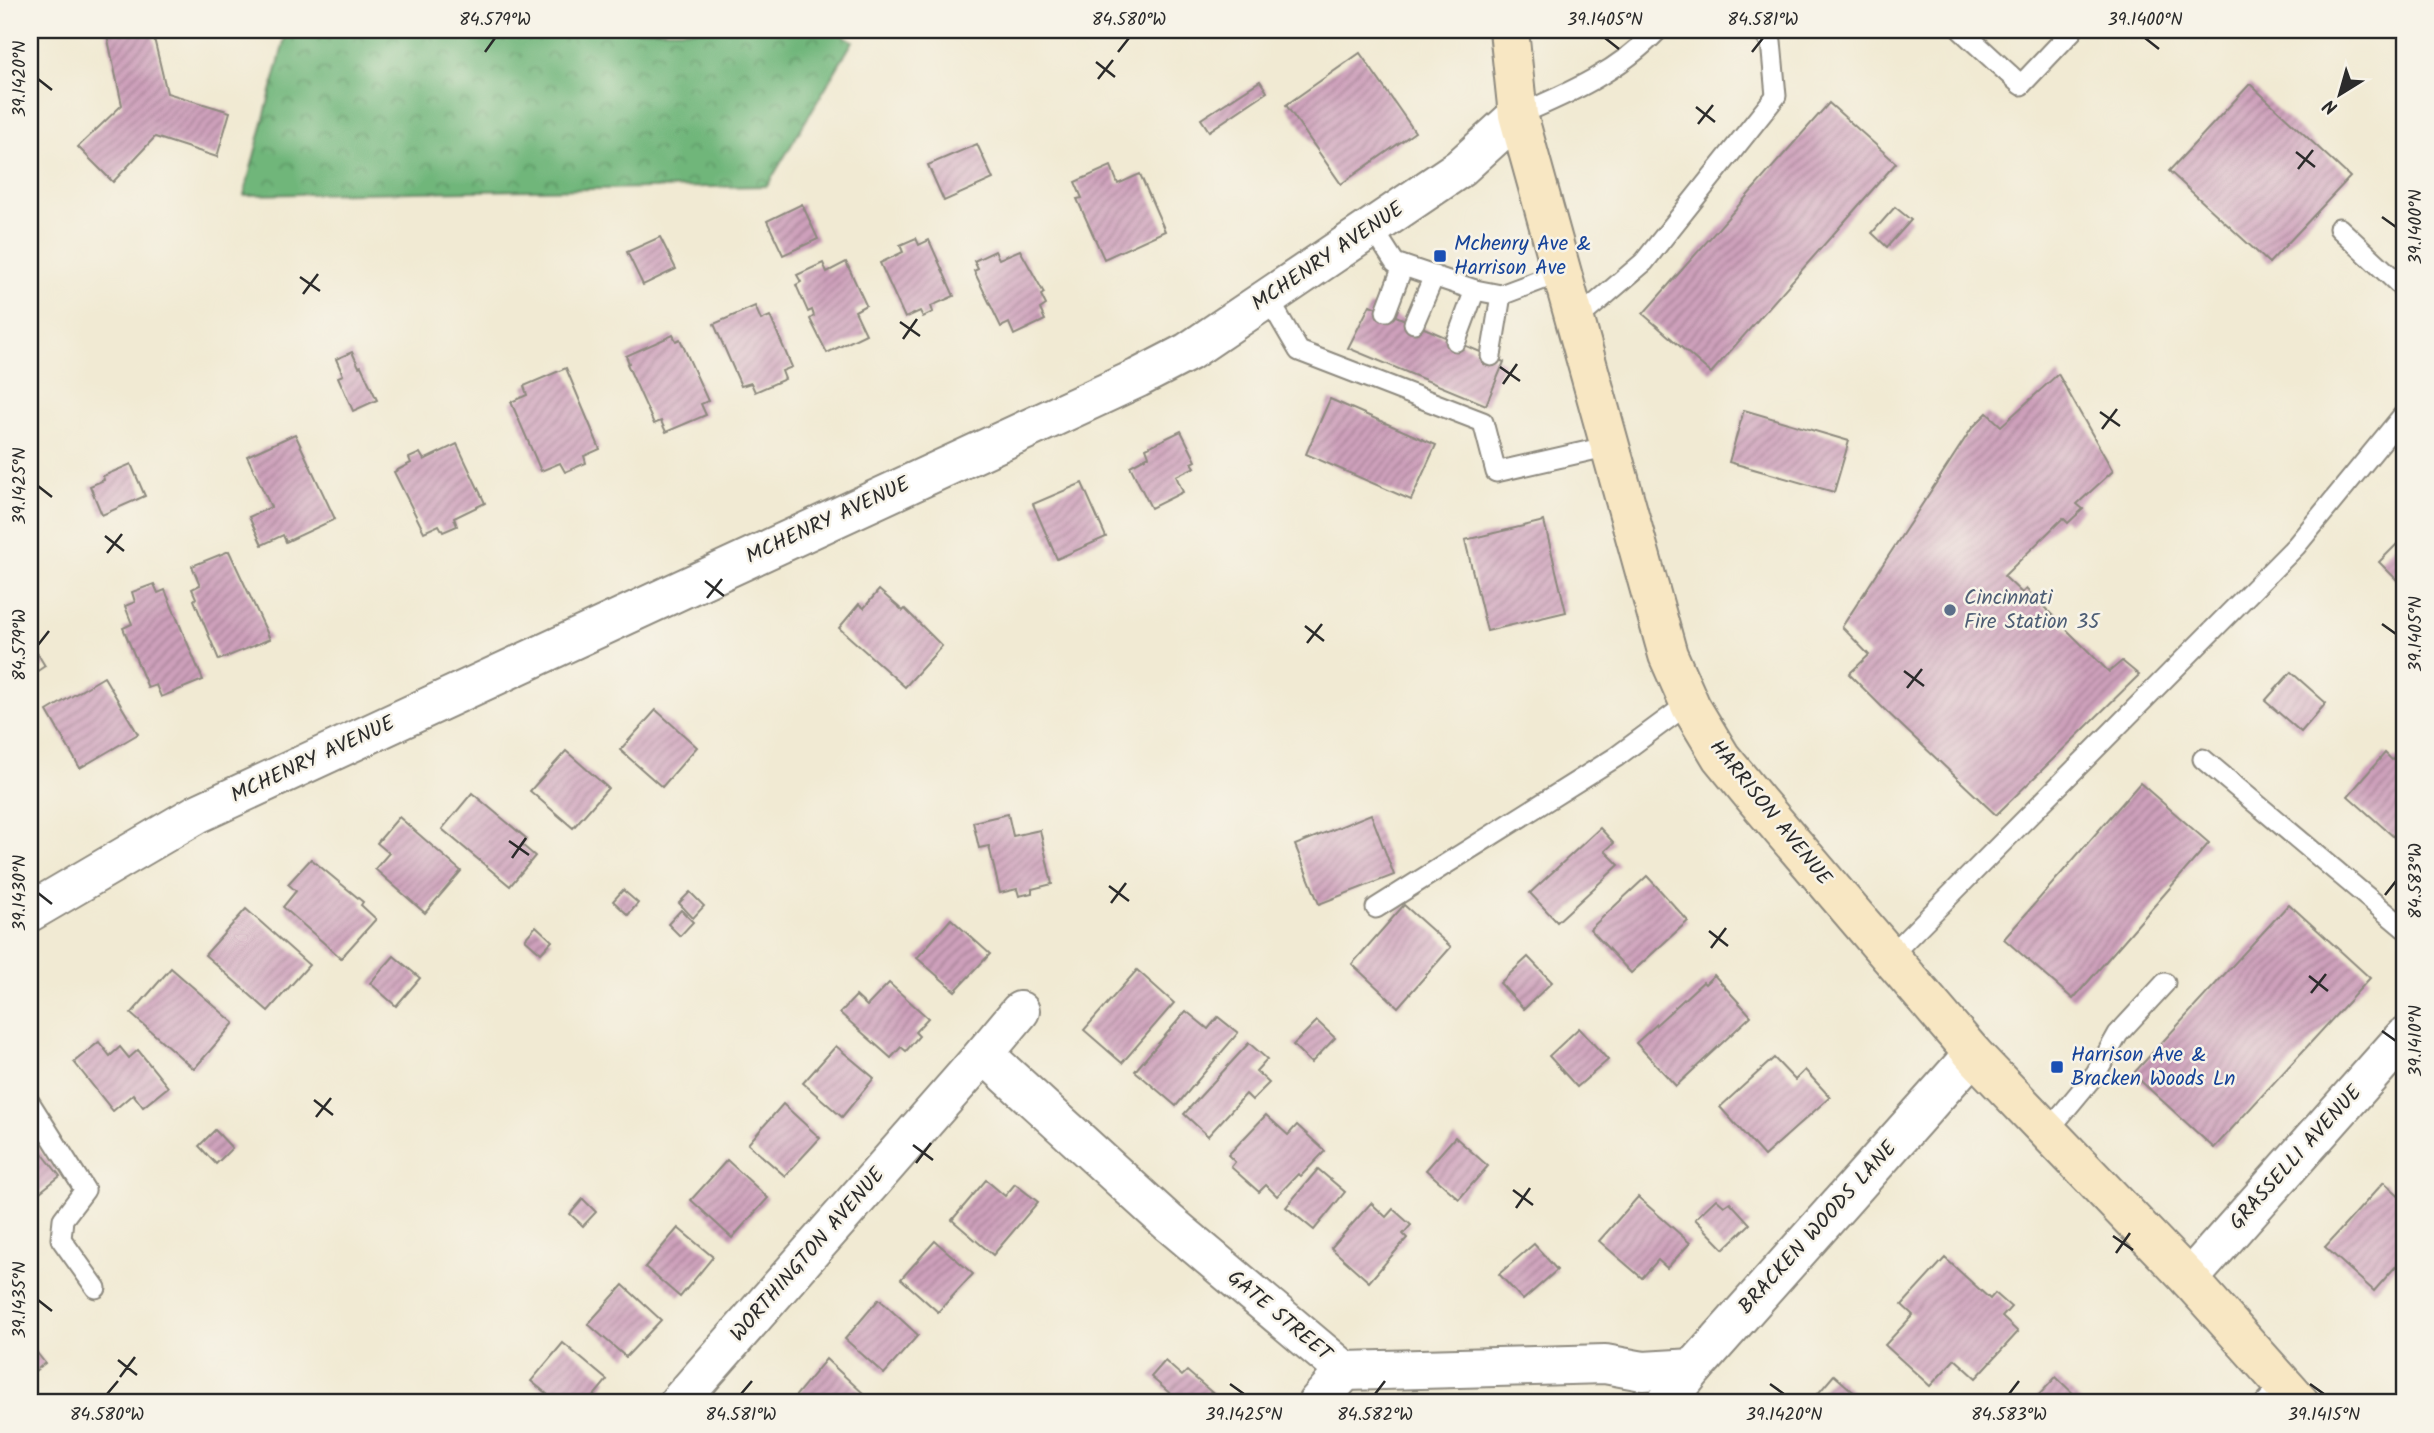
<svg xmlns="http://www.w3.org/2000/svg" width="2434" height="1433" viewBox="0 0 2434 1433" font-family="Kalam,sans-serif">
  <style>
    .forest { fill: url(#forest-crowns); stroke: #4e7052; stroke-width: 2 }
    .building { fill: url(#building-hatch) }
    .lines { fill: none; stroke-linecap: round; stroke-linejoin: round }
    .service-casing { stroke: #8e8a7f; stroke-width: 23 }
    .minor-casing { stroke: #8e8a7f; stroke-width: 42 }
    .secondary-casing { stroke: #8e8a7f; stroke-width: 42 }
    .service { stroke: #fff; stroke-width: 19 }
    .minor { stroke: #fff; stroke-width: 38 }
    .secondary { stroke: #f8e7c3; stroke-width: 38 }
    .ticks { fill: none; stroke: #2b2b2b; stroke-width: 2.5 }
    .transit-dot { fill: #1a4fb4; stroke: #f7f3e8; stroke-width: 2.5 }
    .service-dot { fill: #5c6f8a; stroke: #f7f3e8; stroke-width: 2.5 }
    .labels { text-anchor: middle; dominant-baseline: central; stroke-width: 5; stroke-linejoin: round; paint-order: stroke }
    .transit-label { font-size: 21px; fill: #164399; stroke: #f7f3e8; text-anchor: start }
    .street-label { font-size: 21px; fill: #2b2b2b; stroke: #f7f3e8 }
    .service-label { font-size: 21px; fill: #4e5e75; stroke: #f7f3e8; text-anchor: start }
    .neatline { fill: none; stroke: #2b2b2b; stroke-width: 2.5 }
    .ticks-label { font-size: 18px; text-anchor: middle; fill: #2b2b2b }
  </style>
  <defs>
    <pattern id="forest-crowns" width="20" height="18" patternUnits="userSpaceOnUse" patternTransform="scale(1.75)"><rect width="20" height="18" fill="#70b67a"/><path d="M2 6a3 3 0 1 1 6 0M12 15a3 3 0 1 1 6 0" fill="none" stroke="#5c9464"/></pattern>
    <pattern id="building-hatch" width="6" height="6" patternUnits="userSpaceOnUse" patternTransform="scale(1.75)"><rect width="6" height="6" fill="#cea0bb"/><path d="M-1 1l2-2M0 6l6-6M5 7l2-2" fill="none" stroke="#a78398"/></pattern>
  </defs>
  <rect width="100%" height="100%" fill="#f7f3e8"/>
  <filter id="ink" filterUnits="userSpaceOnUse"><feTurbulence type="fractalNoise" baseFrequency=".0143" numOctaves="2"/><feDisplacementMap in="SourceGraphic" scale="14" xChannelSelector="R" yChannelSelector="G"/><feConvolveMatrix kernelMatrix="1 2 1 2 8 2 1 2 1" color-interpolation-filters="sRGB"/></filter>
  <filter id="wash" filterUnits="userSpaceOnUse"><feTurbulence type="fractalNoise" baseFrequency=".00686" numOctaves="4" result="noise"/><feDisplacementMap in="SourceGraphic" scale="28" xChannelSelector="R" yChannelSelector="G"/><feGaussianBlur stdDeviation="1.57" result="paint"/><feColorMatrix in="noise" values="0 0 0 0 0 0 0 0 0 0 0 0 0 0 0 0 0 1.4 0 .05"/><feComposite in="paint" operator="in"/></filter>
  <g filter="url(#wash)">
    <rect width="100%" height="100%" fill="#f1ead3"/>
    <polygon class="forest" points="287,30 834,30 853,41 767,186 244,195"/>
    <g id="blocks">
      <g class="building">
        <polygon points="106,30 152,30 167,93 230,112 217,157 155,137 113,182 78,147 122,105"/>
        <polygon points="1360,53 1415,132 1341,184 1286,105"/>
        <polygon points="1260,81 1267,92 1209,131 1201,119"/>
        <polygon points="2250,84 2350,177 2269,263 2169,171"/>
        <polygon points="1829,103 1896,163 1711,373 1643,314"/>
        <polygon points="977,144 993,179 944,201 928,165"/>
        <polygon points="1111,166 1118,184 1140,174 1165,231 1104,259 1077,199 1082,198 1075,182"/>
        <polygon points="802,204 818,239 783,255 767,221"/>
        <polygon points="1895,207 1911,220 1887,247 1872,233"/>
        <polygon points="660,237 676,269 643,285 627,252"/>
        <polygon points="916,238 919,245 929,240 954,296 931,306 933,312 923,317 920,311 905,318 880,263 903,252 900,245"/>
        <polygon points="1020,250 1044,293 1041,295 1046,305 1040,309 1045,320 1014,335 1009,323 1001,327 974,271 978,269 974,261 995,251 999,259"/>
        <polygon points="846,262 866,305 855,311 866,334 827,353 810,319 814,316 812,310 808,312 796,285 801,282 797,275 823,263 827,272"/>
        <polygon points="1370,305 1504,362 1486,405 1348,348"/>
        <polygon points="755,306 761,320 770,316 792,367 782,371 785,379 755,392 751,383 741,386 714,324"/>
        <polygon points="673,335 676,341 680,339 708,401 701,404 706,415 666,432 661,421 654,424 627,364 629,363 626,356"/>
        <polygon points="352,352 359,367 361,366 377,400 353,411 338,377 343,375 336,359"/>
        <polygon points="566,368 600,449 584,456 586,463 565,472 560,463 541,471 511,402 527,395 524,386"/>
        <polygon points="2058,374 2113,471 2077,504 2083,509 2068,523 2063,518 2004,576 2022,593 2026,589 2109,672 2122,661 2139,675 1996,815 1884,709 1849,674 1869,655 1842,627 1972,428 1987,413 2001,426"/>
        <polygon points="1330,399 1436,445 1411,500 1306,454"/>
        <polygon points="1744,410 1849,441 1834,492 1729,462"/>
        <polygon points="1181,431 1196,461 1192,463 1195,467 1176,476 1183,492 1151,508 1130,466 1149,456 1146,448"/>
        <polygon points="295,434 335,519 286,542 283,535 262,545 249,517 271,507 247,456"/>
        <polygon points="457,444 485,503 454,518 457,526 443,532 439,525 424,532 394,472 411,463 409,458 420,453 424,460"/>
        <polygon points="131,464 145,496 102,515 90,486 104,480 103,476"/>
        <polygon points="1082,483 1106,537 1057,559 1033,504"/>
        <polygon points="1544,521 1566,612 1487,631 1465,540"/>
        <polygon points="2399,542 2404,548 2404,587 2379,562"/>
        <polygon points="229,551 270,639 219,660 194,600 196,598 192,589 200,585 192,566"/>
        <polygon points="154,584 158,593 165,590 203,680 161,697 156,685 148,688 123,628 132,624 125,606 135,602 132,592"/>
        <polygon points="879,590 903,611 905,609 942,646 905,687 839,628 859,604 864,608"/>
        <polygon points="30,641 45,666 30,676"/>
        <polygon points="2291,672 2326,703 2301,732 2265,701"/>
        <polygon points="104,677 138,734 80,768 47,711"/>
        <polygon points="656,710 697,747 662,787 620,750"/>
        <polygon points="566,751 608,788 573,828 530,791"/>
        <polygon points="2385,753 2392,760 2396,757 2404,764 2404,846 2348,796"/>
        <polygon points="2140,783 2209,843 2073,999 2004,939"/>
        <polygon points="472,793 527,839 522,845 535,856 510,886 442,829"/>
        <polygon points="1008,814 1013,836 1040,830 1052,884 1032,889 1032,893 1019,896 1017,889 1000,893 989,846 979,848 973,822"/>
        <polygon points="1371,814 1394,875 1319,904 1295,845"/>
        <polygon points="399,817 461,871 425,913 375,869 389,853 377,843"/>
        <polygon points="1600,828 1614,843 1605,851 1619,865 1557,922 1530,893"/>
        <polygon points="311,859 363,902 361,905 376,919 341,958 283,907 296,891 288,884"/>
        <polygon points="1647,876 1688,921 1631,973 1590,929"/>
        <polygon points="623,890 638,903 628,915 613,901"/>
        <polygon points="690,892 704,906 693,918 679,903"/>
        <polygon points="2289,904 2370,978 2214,1148 2133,1074"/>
        <polygon points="1404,905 1451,947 1398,1007 1352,964"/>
        <polygon points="246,909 309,965 268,1011 205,955"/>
        <polygon points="681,910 693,922 680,936 668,924"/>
        <polygon points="951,919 990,954 955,991 917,958"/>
        <polygon points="536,926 552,941 541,953 525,939"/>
        <polygon points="394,956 420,978 396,1006 370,983"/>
        <polygon points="1528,957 1552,982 1524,1009 1500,983"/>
        <polygon points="171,968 234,1023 194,1069 131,1014"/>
        <polygon points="1137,970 1174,1003 1122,1063 1084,1030"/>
        <polygon points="1714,975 1751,1016 1676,1086 1636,1043 1703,982 1705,984"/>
        <polygon points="889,983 928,1018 915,1032 919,1036 906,1051 901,1047 891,1058 840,1013 856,996 867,1006"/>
        <polygon points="1186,1011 1208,1029 1218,1017 1238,1033 1176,1106 1135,1071"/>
        <polygon points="1317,1021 1335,1038 1311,1063 1293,1045"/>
        <polygon points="1579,1028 1608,1060 1577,1087 1549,1056"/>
        <polygon points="99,1042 110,1056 120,1047 129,1058 138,1050 168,1087 143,1107 133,1094 113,1111 74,1062"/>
        <polygon points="1249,1043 1267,1059 1256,1071 1269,1083 1252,1100 1246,1094 1208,1136 1184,1114"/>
        <polygon points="836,1046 874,1078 842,1117 803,1083"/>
        <polygon points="1774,1058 1795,1080 1805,1070 1830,1097 1764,1156 1720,1107"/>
        <polygon points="783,1104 820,1138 785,1176 748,1144"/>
        <polygon points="1266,1115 1288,1135 1297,1125 1325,1151 1301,1176 1298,1174 1277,1196 1266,1185 1259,1192 1231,1167 1235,1162 1228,1155"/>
        <polygon points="215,1130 232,1148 216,1164 199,1146"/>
        <polygon points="1455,1137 1488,1166 1459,1199 1426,1170"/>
        <polygon points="30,1138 60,1176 30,1200"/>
        <polygon points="727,1160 768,1198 732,1238 691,1200"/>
        <polygon points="1318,1169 1345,1192 1314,1230 1286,1207"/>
        <polygon points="986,1180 1005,1196 1015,1184 1038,1202 993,1255 952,1220"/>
        <polygon points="2384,1182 2404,1200 2404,1257 2374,1291 2325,1247"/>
        <polygon points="1638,1197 1690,1243 1667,1268 1658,1260 1642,1278 1599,1241"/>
        <polygon points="583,1199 596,1212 583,1226 570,1214"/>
        <polygon points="1716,1199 1724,1206 1730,1202 1750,1224 1724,1249 1695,1219"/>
        <polygon points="1371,1203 1386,1217 1393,1209 1411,1225 1403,1234 1407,1238 1369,1282 1331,1248"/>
        <polygon points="678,1228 713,1257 680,1297 645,1267"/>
        <polygon points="935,1241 973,1274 938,1312 901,1279"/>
        <polygon points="1534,1244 1557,1270 1523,1300 1499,1274"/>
        <polygon points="1945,1258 1990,1299 1995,1293 2011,1307 2002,1317 2018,1332 1976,1378 1955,1359 1930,1386 1885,1345 1913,1315 1902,1305"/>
        <polygon points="623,1285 661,1320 626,1357 588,1324"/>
        <polygon points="879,1299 918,1335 884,1374 845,1339"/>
        <polygon points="563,1343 607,1380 588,1403 558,1403 531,1381"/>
        <polygon points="30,1344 45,1363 30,1375"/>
        <polygon points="826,1359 864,1394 856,1403 798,1403 793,1399"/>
        <polygon points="1165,1361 1182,1376 1187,1371 1224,1403 1181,1403 1151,1377"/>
        <polygon points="1834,1375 1866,1403 1810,1403"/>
        <polygon points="2056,1377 2083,1403 2039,1403 2035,1399"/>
      </g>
    </g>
  </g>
  <g filter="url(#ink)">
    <use href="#blocks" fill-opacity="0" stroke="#8e8a7f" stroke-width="2"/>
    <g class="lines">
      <g class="service-casing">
        <g id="service">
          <polyline points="1961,30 2021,85 2073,30"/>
          <path d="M1518,115C1570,93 1619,71 1658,30"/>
          <polyline points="1372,227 1395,263 1475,290 1501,295 1562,272"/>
          <polyline points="2339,228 2401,286 2404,293"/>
          <polyline points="1268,298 1299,351 1483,422 1496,472 1610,446"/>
          <polyline points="1386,311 1403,266"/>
          <polyline points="1575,321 1644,262 1776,96 1771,41 1760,30"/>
          <polyline points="1414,323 1434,276"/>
          <polyline points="1456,341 1475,290"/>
          <polyline points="1491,356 1501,295"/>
          <polyline points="2203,759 2404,928"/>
          <polyline points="1376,908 1616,757 1689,703"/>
          <polyline points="1889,957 2296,546 2404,414"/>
          <polyline points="30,1103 85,1190 63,1219 61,1239 96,1288"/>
          <polyline points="2047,1132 2096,1073 2118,1034 2165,983"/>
          <polyline points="2265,1403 2283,1384"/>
        </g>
      </g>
      <g class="minor-casing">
        <g id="minor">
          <polyline points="30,912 197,814 1138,378 1188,352 1460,168 1518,115"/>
          <polyline points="984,1054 1168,1222 1345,1371 1605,1364 1643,1371 1694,1368"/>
          <polyline points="2189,1279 2404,1037"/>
          <polyline points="678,1403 984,1054 1020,1011"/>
          <polyline points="1317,1403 1345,1371"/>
          <polyline points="1666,1403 1694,1368 1973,1054"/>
        </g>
      </g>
      <g class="secondary-casing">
        <polyline id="secondary" points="1509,30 1518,115 1668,655 1691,707 1721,757 1758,802 1973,1054 2189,1279 2300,1403"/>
      </g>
      <use href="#service" class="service"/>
      <use href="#minor" class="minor"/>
      <use href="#secondary" class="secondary"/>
    </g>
  </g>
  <path class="ticks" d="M1605,38L1619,49M2145,38L2159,49M485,52L495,38M1118,52L1129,38M1752,52L1763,38M1096,62L1115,77M38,79L52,90M1098,79L1113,60M1696,107L1715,122M1698,124L1713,105M2296,152L2315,167M2298,169L2313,150M2382,217L2396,227M300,277L320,291M303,294L318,274M900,322L920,336M903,339L917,319M1500,367L1520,381M1503,384L1517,364M2100,412L2120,426M2102,429L2117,409M38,486L52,497M105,536L124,551M107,553L122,534M705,581L724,596M707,598L722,579M2382,624L2396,634M1305,626L1324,641M1307,643L1322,624M38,645L49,631M1904,671L1924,686M1907,688L1922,669M509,841L529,855M512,858L526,838M1109,886L1129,901M38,893L52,904M2385,895L2396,881M1111,903L1126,883M1709,931L1728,946M1711,948L1726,928M2309,976L2328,991M2311,993L2326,974M2382,1031L2396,1041M314,1100L333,1115M316,1117L331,1098M913,1145L933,1160M916,1163L931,1143M1513,1190L1533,1205M1516,1208L1530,1188M2113,1236L2133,1250M2116,1253L2130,1233M38,1300L52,1311M118,1360L137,1375M120,1377L135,1357M1230,1384L1244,1394M1770,1384L1784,1394M2310,1384L2324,1394M107,1394L118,1381M741,1394L752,1381M1375,1394L1385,1381M2009,1394L2019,1381"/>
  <g class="transit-dot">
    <rect x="1433" y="249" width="14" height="14" rx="3.5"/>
    <rect x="2050" y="1060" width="14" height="14" rx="3.5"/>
  </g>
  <circle class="service-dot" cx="1950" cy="610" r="7"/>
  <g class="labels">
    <g class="transit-label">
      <text x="1454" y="244">Mchenry Ave &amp;<tspan x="1454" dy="24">Harrison Ave</tspan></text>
      <text x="2071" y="1055">Harrison Ave &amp;<tspan x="2071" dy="24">Bracken Woods Ln</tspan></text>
    </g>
    <g class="street-label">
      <text transform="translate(1328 257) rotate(-34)">MCHENRY AVENUE</text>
      <text transform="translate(828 521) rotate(-25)">MCHENRY AVENUE</text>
      <text transform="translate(313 760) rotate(-25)">MCHENRY AVENUE</text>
      <text transform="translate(1770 813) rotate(51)">HARRISON AVENUE</text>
      <text transform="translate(2296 1158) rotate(-48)">GRASSELLI AVENUE</text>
      <text transform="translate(1818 1228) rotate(-48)">BRACKEN WOODS LANE</text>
      <text transform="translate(808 1255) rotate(-49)">WORTHINGTON AVENUE</text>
      <text transform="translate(1279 1316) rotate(40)">GATE STREET</text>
    </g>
    <g class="service-label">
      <text x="1964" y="598">Cincinnati<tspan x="1964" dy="24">Fire Station 35</tspan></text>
    </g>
  </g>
  <rect width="2434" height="1433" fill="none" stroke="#f7f3e8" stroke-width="77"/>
  <g transform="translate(2340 94) rotate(217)" stroke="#f7f3e8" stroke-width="5" paint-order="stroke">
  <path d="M0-5L12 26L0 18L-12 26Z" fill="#2b2b2b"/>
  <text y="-10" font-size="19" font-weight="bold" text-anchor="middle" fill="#2b2b2b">N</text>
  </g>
  <rect x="38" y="38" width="2358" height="1356" class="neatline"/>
  <g class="ticks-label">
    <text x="495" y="25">84.579°W</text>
    <text x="1129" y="25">84.580°W</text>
    <text x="1605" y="25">39.1405°N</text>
    <text x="1763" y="25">84.581°W</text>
    <text x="2145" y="25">39.1400°N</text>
    <text transform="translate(19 79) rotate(-90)" y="6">39.1420°N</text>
    <text transform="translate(2415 227) rotate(-90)" y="6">39.1400°N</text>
    <text transform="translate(19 486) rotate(-90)" y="6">39.1425°N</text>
    <text transform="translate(2415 634) rotate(-90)" y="6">39.1405°N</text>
    <text transform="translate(19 645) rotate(-90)" y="6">84.579°W</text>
    <text transform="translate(2415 881) rotate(-90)" y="6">84.583°W</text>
    <text transform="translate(19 893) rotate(-90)" y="6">39.1430°N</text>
    <text transform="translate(2415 1041) rotate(-90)" y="6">39.1410°N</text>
    <text transform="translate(19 1300) rotate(-90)" y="6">39.1435°N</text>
    <text x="107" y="1420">84.580°W</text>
    <text x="741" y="1420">84.581°W</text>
    <text x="1244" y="1420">39.1425°N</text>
    <text x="1375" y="1420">84.582°W</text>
    <text x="1784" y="1420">39.1420°N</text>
    <text x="2009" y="1420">84.583°W</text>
    <text x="2324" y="1420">39.1415°N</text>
  </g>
</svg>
